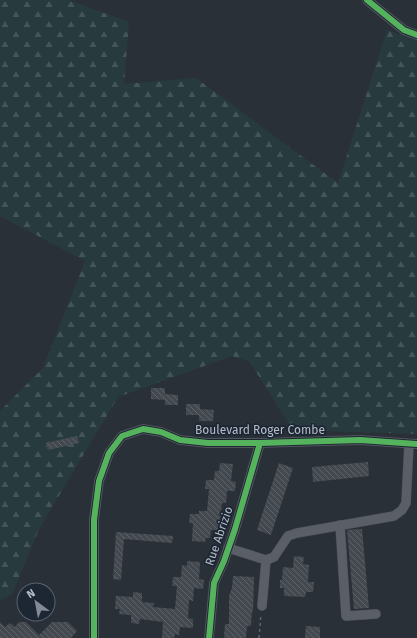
<svg xmlns="http://www.w3.org/2000/svg" width="417" height="638" viewBox="0 0 417 638" font-family="'Fira Sans',sans-serif">
  <style>
    .forest { fill: url(#forest-firs) }
    .building { fill: url(#building-back-hatch) }
    .lines { fill: none; stroke-linecap: round; stroke-linejoin: round }
    .minor-casing { stroke: #484c53; stroke-width: 10 }
    .path { stroke: #5d636a; stroke-width: 1.5; stroke-dasharray: 3 3; stroke-linecap: butt }
    .minor { stroke: #5a5e66; stroke-width: 9 }
    .cycleway-casing { stroke: #1d2633; stroke-width: 8 }
    .cycleway { stroke: #56b35d; stroke-width: 6 }
    .labels { text-anchor: middle; dominant-baseline: central; stroke-width: 3.5; stroke-linejoin: round; paint-order: stroke }
    .street-label { font-size: 12px; fill: #b4bcc9; stroke: #1d2633 }
  </style>
  <defs>
    <pattern id="forest-firs" width="22" height="20" patternUnits="userSpaceOnUse"><rect width="22" height="20" fill="#273a3e"/><path d="M5 1l3.5 6h-7zM16 11l3.5 6h-7z" fill="#445559"/></pattern>
    <pattern id="building-back-hatch" width="6" height="6" patternUnits="userSpaceOnUse"><rect width="6" height="6" fill="#444950"/><path d="M-1 5l2 2M0 0l6 6M5-1l2 2" fill="none" stroke="#5d6168"/></pattern>
  </defs>
  <rect width="100%" height="100%" fill="#2a3038"/>
  <polygon class="forest" points="0,0 68,0 129,22 124,84 196,78 338,183 387,30 417,40 417,434 293,430 249,361 232,356 118,397 39,529 12,594 0,600 0,411 43,368 85,261 0,216"/>
  <g class="building">
    <polygon points="151,388 165,388 165,400 151,399"/>
    <polygon points="165,394 178,395 178,405 165,405"/>
    <polygon points="186,404 200,404 200,409 214,410 213,421 199,421 199,414 199,415 186,415"/>
    <polygon points="77,436 79,443 48,450 46,443"/>
    <polygon points="368,462 369,476 313,482 312,467"/>
    <polygon points="220,463 233,464 231,481 236,482 235,491 227,491 226,503 222,503 220,521 225,521 224,531 211,530 210,538 206,538 205,542 192,541 193,523 189,523 190,514 199,514 199,511 207,511 209,489 205,489 206,480 214,480 215,471 219,471"/>
    <polygon points="279,463 293,468 271,535 257,530"/>
    <polygon points="362,529 369,608 354,609 347,530"/>
    <polygon points="116,532 173,536 172,543 124,539 121,580 113,579"/>
    <polygon points="294,556 304,557 303,564 309,565 308,582 314,582 313,592 306,592 305,597 284,596 284,588 280,588 280,580 282,580 283,567 293,568"/>
    <polygon points="187,561 200,562 199,579 204,580 203,589 194,588 193,601 189,600 188,618 193,619 193,628 180,627 179,635 175,634 174,638 162,638 163,622 140,619 139,624 131,623 131,615 119,614 120,609 115,609 116,596 133,597 133,592 142,593 142,602 154,603 153,607 175,609 177,586 172,586 173,577 181,577 182,565 187,566"/>
    <polygon points="233,576 254,577 253,611 252,611 251,626 247,626 246,638 224,638 225,624 229,624 229,596 232,588"/>
    <polygon points="0,622 5,627 10,623 15,627 19,622 26,622 39,635 52,622 68,622 77,631 71,638 0,638"/>
    <polygon points="306,626 320,627 320,638 305,638"/>
  </g>
  <g class="lines">
    <g class="minor-casing">
      <g id="minor">
        <polyline points="367,0 404,30 417,35"/>
        <polyline points="340,525 346,616 376,614"/>
        <polyline points="228,548 266,560 262,606"/>
        <polyline points="266,560 274,557 288,536 297,533 394,516 402,510 406,503 409,444"/>
        <polyline points="94,638 94,520 99,481 109,453 122,436 143,429 161,432 180,440 208,443 260,443 360,440 417,444"/>
        <polyline points="209,638 214,583 224,561 235,529 260,443"/>
      </g>
    </g>
    <polyline class="path" points="259,638 261,614"/>
    <use href="#minor" class="minor"/>
    <g class="cycleway-casing">
      <g id="cycleway">
        <polyline points="367,0 404,30 417,35"/>
        <polyline points="94,638 94,520 99,481 109,453 122,436 143,429 161,432 180,440 208,443 260,443 360,440 417,444"/>
        <polyline points="209,638 214,583 224,561 235,529 260,443"/>
      </g>
    </g>
    <use href="#cycleway" class="cycleway"/>
  </g>
  <g class="labels">
    <g class="street-label">
      <text x="260" y="430">Boulevard Roger Combe</text>
      <text transform="translate(219 536) rotate(-71)">Rue Abrizio</text>
    </g>
  </g>
  <g transform="translate(36 602) rotate(328)"><circle r="19" fill="#1d2633" stroke="#59626f"/>
  <path d="M0-3L7 15L0 10L-7 15Z" fill="#848b96"/>
  <text y="-6" font-size="11" font-weight="bold" text-anchor="middle" fill="#b4bcc9">N</text>
  </g>
</svg>
